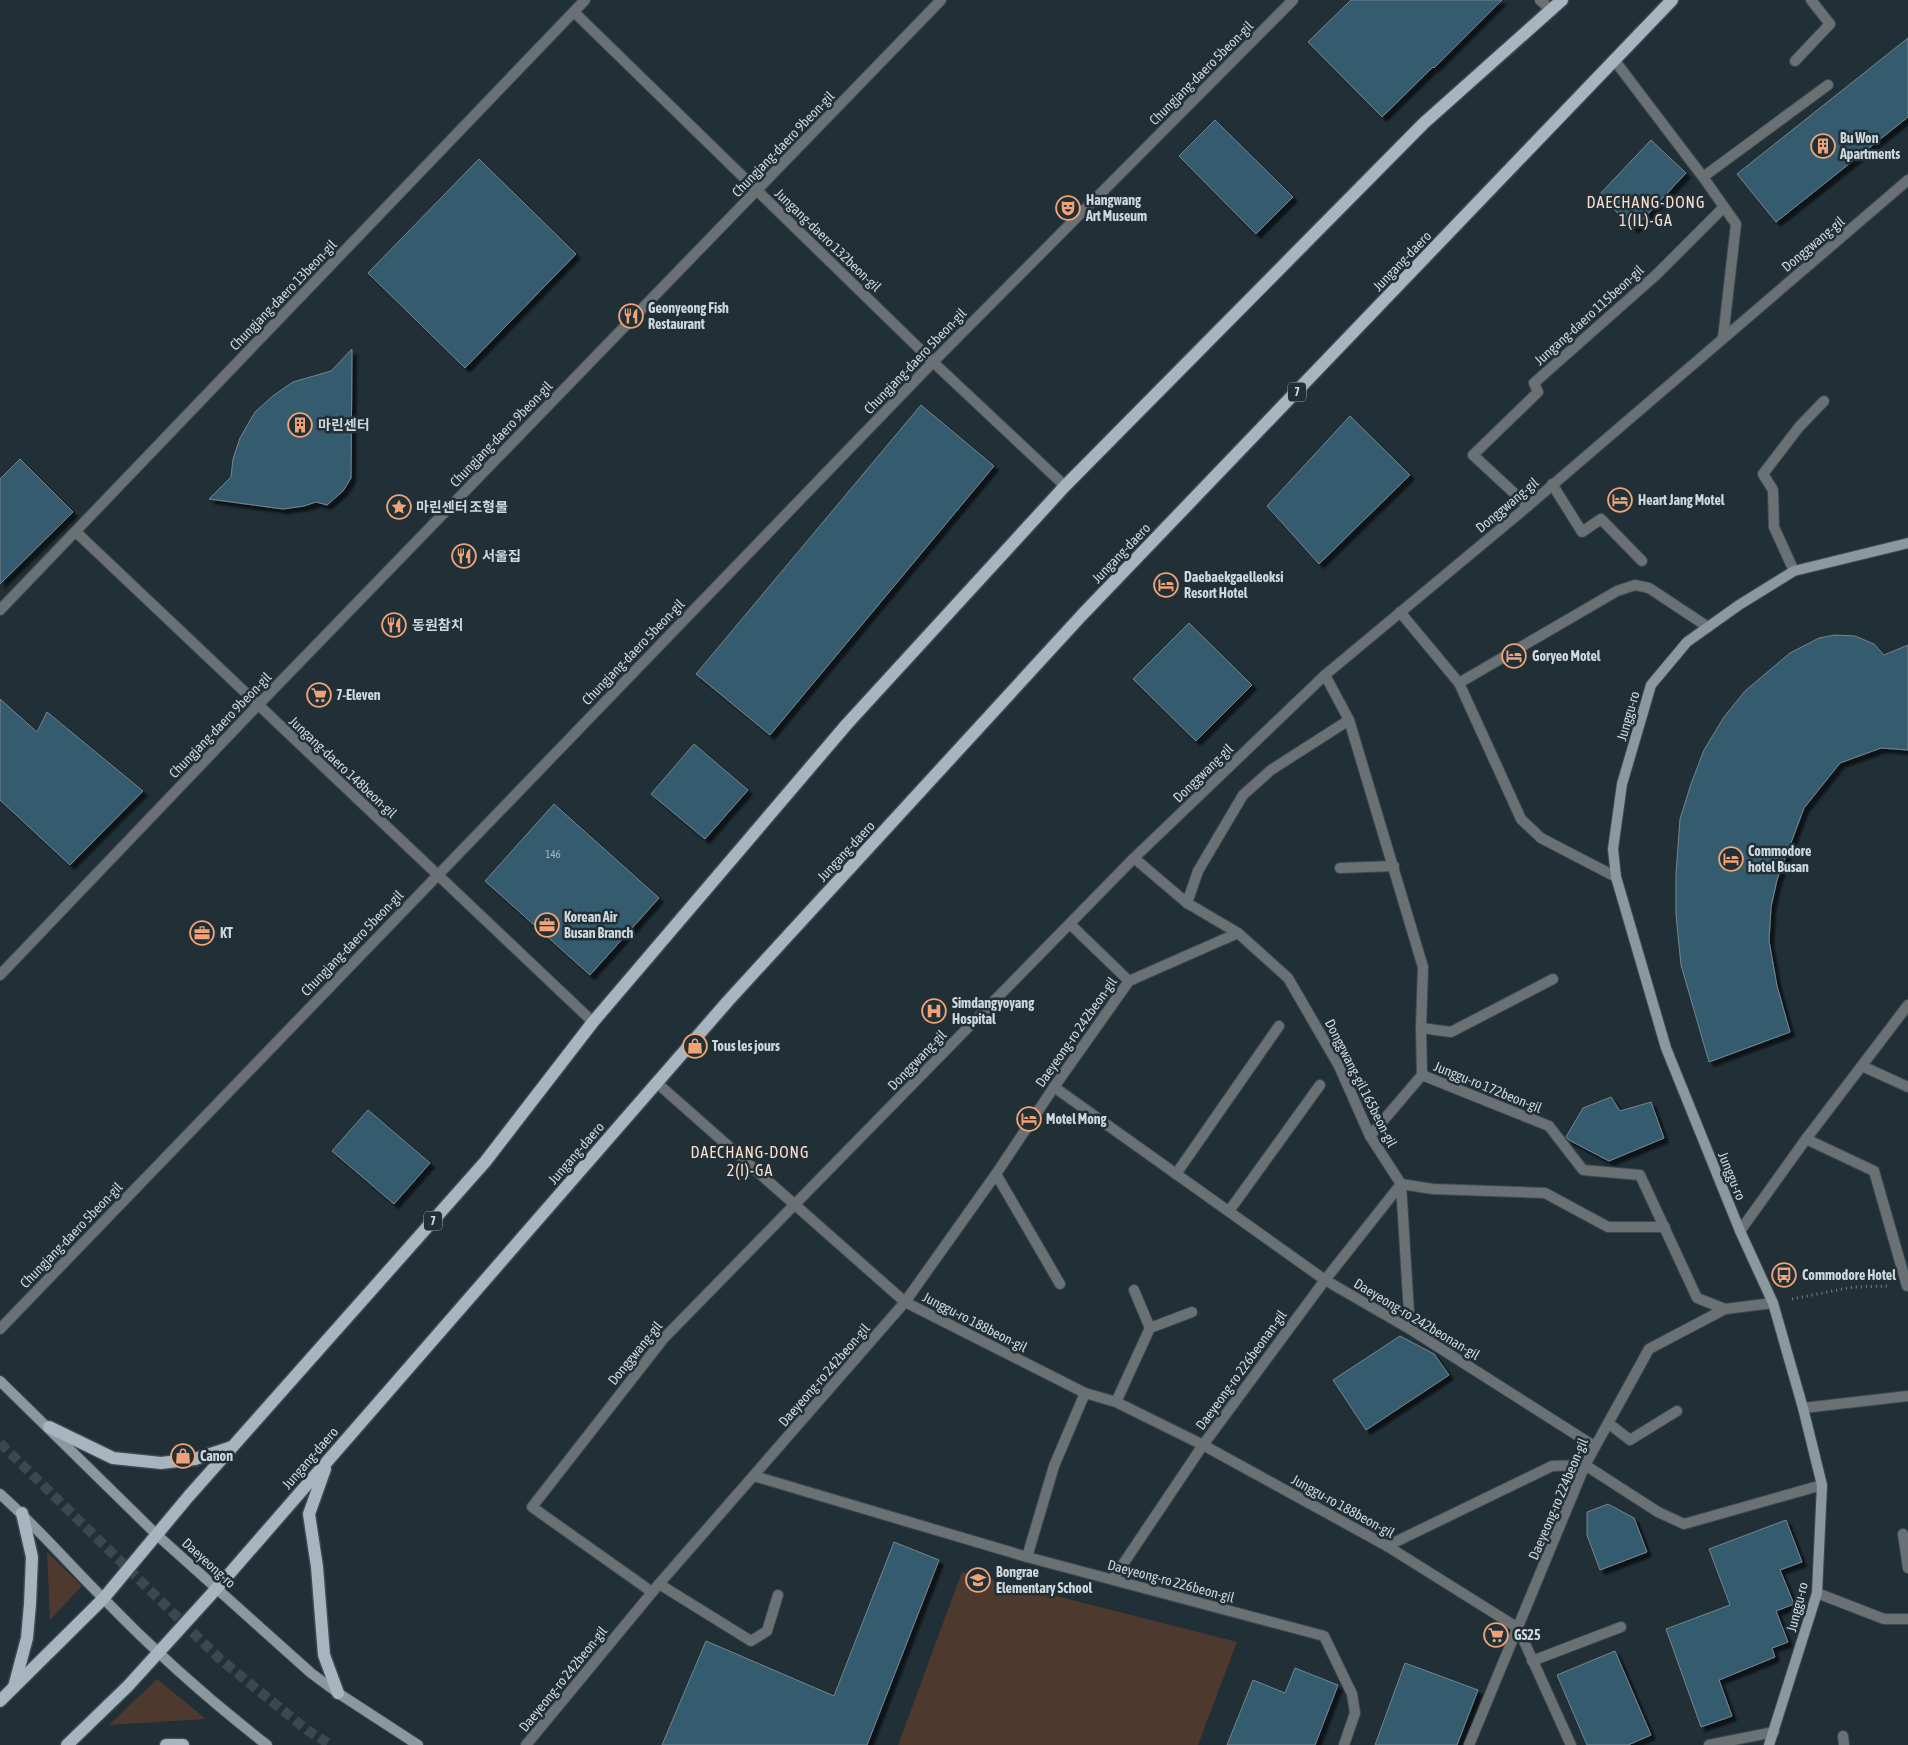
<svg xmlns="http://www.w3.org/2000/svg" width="1908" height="1745" viewBox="0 0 1908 1745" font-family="'Asap Condensed','Noto Sans KR',sans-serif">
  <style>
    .green { fill: #4e392e }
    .building { fill: #355b6e; stroke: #75858e; filter: url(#shadow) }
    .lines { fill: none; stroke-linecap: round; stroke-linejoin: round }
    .secondary-tunnel { stroke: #3b4850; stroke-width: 10; stroke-dasharray: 10 5; stroke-linecap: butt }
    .service-casing { stroke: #3d4a51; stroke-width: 12 }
    .minor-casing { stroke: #3d4a51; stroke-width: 12 }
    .secondary-casing { stroke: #3d4a51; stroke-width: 12 }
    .primary-casing { stroke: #3d4a51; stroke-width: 15 }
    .path { stroke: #778389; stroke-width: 3; stroke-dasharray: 1 4; stroke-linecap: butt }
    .service { stroke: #6a7175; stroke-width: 10 }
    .minor { stroke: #6a7175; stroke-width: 10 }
    .secondary { stroke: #8c989e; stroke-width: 10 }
    .primary { stroke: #a7b6be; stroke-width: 12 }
    .labels { text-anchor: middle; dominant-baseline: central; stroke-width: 5; stroke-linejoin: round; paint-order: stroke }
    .number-label { font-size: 11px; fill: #a8b8c0 }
    .shield { fill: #212f37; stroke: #9aa5aa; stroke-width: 1 }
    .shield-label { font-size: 12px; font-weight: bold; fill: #ced7dc }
    .street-label { font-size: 14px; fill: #ced7dc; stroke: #212f37 }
    .poi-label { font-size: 14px; font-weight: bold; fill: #ced7dc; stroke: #212f37; text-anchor: start }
    .quarter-label { font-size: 16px; letter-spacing: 1px; fill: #fbddcc; stroke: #212f37 }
  </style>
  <defs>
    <filter id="shadow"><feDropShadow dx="4.5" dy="4.5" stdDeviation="1" flood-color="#0009"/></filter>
  </defs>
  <rect width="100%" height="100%" fill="#212f37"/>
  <g class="green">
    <polygon points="47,1552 82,1586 50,1620"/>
    <polygon points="962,1572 1237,1642 1198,1745 898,1745"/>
    <polygon points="157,1679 206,1719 109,1725"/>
  </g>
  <g class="building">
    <polygon points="1351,0 1502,0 1434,68 1433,67 1382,117 1308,42"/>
    <polygon points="1908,38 1908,117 1776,222 1737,174"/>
    <polygon points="1215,120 1293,197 1256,234 1179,156"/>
    <polygon points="1651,140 1686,173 1634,229 1599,195"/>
    <polygon points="479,159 576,254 465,368 368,273"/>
    <polygon points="352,349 351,478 343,491 327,505 316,502 304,506 283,509 209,499 231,477 233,459 240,438 255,412 274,395 293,382 331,371"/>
    <polygon points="921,405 994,466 770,735 696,674"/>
    <polygon points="1350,416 1410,475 1319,564 1267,506"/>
    <polygon points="20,459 73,512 0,584 0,479"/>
    <polygon points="1189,623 1252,685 1196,741 1133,679"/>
    <polygon points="1835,635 1855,636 1874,644 1884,655 1908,645 1908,750 1881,748 1840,763 1804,808 1777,880 1771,907 1769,941 1777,986 1790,1032 1709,1062 1681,965 1676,915 1676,873 1680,819 1691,784 1704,750 1724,717 1745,691 1790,653 1819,638"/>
    <polygon points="0,699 37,732 47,712 143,791 70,865 0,800"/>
    <polygon points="694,744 748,790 705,839 651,794"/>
    <polygon points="554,804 659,898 590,975 485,881"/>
    <polygon points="1611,1097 1620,1111 1651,1102 1664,1138 1609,1161 1569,1140 1566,1137 1583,1108"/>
    <polygon points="368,1110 430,1163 394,1204 332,1151"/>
    <polygon points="1400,1336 1434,1354 1449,1375 1366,1430 1333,1380"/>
    <polygon points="1608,1504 1634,1518 1647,1552 1600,1570 1587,1535 1587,1512"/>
    <polygon points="1786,1520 1802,1562 1780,1570 1794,1604 1776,1611 1788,1642 1772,1648 1775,1657 1719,1680 1732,1716 1701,1727 1666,1629 1730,1605 1709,1549"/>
    <polygon points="894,1542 939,1560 867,1745 662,1745 706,1641 834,1696"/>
    <polygon points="1615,1651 1651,1735 1628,1745 1587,1745 1557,1675"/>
    <polygon points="1405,1663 1478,1690 1457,1745 1375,1745"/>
    <polygon points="1295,1668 1338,1685 1315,1745 1227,1745 1253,1680 1285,1693"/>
  </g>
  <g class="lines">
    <polyline class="secondary-tunnel" points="0,1443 220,1659 307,1730 331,1745"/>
    <g class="service-casing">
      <g id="service">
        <polyline points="1795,61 1830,24 1811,0"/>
        <polyline points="1703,177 1828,85"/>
        <polyline points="1552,484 1582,532 1601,519 1642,561"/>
        <polyline points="1528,506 1473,455 1538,392 1534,383 1656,275 1724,207"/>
        <polyline points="1794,571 1774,527 1773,490 1763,474 1799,427 1824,401"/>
        <polyline points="1340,868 1394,866"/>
        <polyline points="1187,903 1198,871 1243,795 1271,770 1349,720"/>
        <polyline points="1070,924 1129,981"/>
        <polyline points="1421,1028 1451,1032 1553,979"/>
        <polyline points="1862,1066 1908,1087"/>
        <polyline points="1806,1139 1874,1171 1907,1286"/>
        <polyline points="996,1174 1060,1284"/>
        <polyline points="1176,1174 1279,1026"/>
        <polyline points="1229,1211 1320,1085"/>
        <polyline points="1134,1290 1150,1328"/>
        <polyline points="1116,1402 1150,1328 1192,1312"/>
        <polyline points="1803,1408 1908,1396"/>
        <polyline points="1608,1423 1630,1440 1677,1411"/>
        <polyline points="1903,1534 1908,1568"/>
        <polyline points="1387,1546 1552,1466 1585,1465"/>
        <polyline points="1027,1557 1054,1466 1085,1393"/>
        <polyline points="659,1584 751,1641 767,1631 778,1595"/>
        <polyline points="1817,1593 1884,1619 1908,1619"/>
        <polyline points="1532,1661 1621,1627"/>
        <polyline points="1843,1736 1844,1745"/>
      </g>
    </g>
    <g class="minor-casing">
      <g id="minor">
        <polyline points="1540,0 1551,10"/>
        <polyline points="574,12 933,362 1065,486"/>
        <polyline points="1615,61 1703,177 1736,224 1723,338"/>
        <polyline points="76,532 593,1022"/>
        <polyline points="0,610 585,0"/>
        <polyline points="1400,612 1459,683 1521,819 1541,838 1616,877"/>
        <polyline points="1325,675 1349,720 1423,967 1421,1028 1422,1075 1549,1126 1583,1170 1640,1175 1697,1298 1725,1309 1773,1303"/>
        <polyline points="1459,683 1617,591 1635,585 1649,588 1708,627"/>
        <polyline points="1134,858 1187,903 1238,933 1288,978 1339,1066 1370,1136 1401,1184 1433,1189 1545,1193 1608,1227 1665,1227"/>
        <polyline points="0,975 258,705 941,0"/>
        <polyline points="657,1083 905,1302 1085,1393 1116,1402 1203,1445 1387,1546 1518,1628 1571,1745"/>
        <polyline points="1054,1087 1325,1280 1410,1329 1594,1446"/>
        <polyline points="1370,1136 1422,1075"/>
        <polyline points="1401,1184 1410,1329"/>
        <polyline points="1740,1231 1806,1139 1908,1005"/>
        <polyline points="0,1329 933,362 1293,0"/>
        <polyline points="1585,1465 1658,1512 1684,1524 1822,1485"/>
        <polyline points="754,1476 1027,1557 1324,1636 1352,1694 1355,1713 1344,1745"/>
        <polyline points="1113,1579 1203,1445 1325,1280 1401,1184"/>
        <polyline points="652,1592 532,1507 664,1338 1134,858 1325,675 1528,506 1908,180"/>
        <polyline points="526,1745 659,1584 905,1302 996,1174 1054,1087 1129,981 1238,933"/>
        <polyline points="1469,1745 1585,1465 1649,1349 1725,1309"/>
        <polyline points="1709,1745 1774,1732"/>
      </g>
    </g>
    <g class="secondary-casing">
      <g id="secondary">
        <polyline points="0,1381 157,1535 311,1673 338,1693 418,1745"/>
        <path d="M0,1494C36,1526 68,1563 102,1597C153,1650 209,1700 267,1745"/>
        <polyline points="1769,1745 1817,1593 1822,1485 1803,1408 1773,1303 1740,1231 1666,1048 1616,877 1613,849 1622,784 1651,685 1687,642 1739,605 1794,571 1908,543"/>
      </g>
    </g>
    <g class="primary-casing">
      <g id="primary">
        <polyline points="49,1427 113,1458 161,1463 195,1459 232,1447"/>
        <polyline points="325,1469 309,1514 317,1567 324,1655 338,1693"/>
        <polyline points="14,1687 27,1638 30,1604 32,1557 22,1513"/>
        <polyline points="0,1701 103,1599 188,1497 485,1162 593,1022 847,724 1065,486 1424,123 1562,0"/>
        <polyline points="67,1745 128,1686 217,1588 728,1001 1082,615 1672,0"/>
        <polyline points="166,1745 183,1745"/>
      </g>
    </g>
    <polyline class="path" points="1792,1299 1853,1287 1887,1286"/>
    <use href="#service" class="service"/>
    <use href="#minor" class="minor"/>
    <use href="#secondary" class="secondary"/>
    <use href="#primary" class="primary"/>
  </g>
  <defs>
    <g id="building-ring" transform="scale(1.25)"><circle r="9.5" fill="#212f37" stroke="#efa377" stroke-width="1.5"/><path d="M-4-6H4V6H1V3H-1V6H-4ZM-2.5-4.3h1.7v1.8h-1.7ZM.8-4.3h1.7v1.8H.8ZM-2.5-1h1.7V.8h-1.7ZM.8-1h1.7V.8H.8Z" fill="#efa377"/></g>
    <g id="theatre-ring" transform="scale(1.25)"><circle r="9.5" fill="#212f37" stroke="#efa377" stroke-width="1.5"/><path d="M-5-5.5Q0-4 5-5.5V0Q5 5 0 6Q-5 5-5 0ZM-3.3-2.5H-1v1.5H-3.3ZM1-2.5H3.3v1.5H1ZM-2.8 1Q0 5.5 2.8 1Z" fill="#efa377"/></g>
    <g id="restaurant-ring" transform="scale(1.25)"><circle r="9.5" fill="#212f37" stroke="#efa377" stroke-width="1.5"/><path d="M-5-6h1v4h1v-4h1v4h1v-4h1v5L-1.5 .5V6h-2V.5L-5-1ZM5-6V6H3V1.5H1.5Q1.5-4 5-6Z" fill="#efa377"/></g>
    <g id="hotel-ring" transform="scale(1.25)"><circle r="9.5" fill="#212f37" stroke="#efa377" stroke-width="1.5"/><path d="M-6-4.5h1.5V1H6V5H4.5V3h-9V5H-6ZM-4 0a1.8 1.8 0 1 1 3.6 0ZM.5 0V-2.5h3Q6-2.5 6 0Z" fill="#efa377"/></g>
    <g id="sight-ring" transform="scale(1.25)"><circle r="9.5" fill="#212f37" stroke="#efa377" stroke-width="1.5"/><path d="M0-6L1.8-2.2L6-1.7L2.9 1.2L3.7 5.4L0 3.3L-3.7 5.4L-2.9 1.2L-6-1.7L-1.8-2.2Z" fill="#efa377"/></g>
    <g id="supermarket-ring" transform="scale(1.25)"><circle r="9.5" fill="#212f37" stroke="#efa377" stroke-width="1.5"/><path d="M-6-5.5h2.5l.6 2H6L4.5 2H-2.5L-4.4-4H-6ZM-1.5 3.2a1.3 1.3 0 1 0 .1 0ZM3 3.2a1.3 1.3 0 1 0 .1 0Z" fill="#efa377"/></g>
    <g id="office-ring" transform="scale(1.25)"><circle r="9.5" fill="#212f37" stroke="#efa377" stroke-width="1.5"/><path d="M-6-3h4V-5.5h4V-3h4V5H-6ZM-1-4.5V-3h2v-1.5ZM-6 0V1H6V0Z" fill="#efa377"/></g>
    <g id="hospital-ring" transform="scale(1.25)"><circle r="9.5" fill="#212f37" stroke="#efa377" stroke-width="1.5"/><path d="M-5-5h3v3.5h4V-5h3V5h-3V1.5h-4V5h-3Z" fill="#efa377"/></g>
    <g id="shop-ring" transform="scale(1.25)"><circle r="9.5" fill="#212f37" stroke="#efa377" stroke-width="1.5"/><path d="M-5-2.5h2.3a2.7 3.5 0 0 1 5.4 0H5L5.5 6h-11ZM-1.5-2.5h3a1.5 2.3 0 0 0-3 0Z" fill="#efa377"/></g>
    <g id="bus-ring" transform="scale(1.25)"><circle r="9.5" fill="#212f37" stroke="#efa377" stroke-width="1.5"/><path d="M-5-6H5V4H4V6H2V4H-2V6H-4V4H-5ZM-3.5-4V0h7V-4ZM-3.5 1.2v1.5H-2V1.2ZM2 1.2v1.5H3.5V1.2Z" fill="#efa377"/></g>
    <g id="school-ring" transform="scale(1.25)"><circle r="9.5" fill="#212f37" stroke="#efa377" stroke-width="1.5"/><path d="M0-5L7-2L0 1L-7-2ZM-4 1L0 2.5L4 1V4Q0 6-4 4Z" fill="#efa377"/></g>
  </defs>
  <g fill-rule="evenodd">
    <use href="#building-ring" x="1823" y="146"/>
    <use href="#theatre-ring" x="1068" y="208"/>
    <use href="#restaurant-ring" x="631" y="316"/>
    <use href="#building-ring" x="300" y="425"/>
    <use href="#hotel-ring" x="1620" y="500"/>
    <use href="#sight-ring" x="399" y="507"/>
    <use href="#restaurant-ring" x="464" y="556"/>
    <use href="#hotel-ring" x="1166" y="585"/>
    <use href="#restaurant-ring" x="394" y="625"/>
    <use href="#hotel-ring" x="1514" y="656"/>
    <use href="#supermarket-ring" x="319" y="695"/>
    <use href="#hotel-ring" x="1731" y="859"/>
    <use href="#office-ring" x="547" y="925"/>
    <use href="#office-ring" x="202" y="933"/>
    <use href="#hospital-ring" x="934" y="1011"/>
    <use href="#shop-ring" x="695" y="1046"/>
    <use href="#hotel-ring" x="1029" y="1119"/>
    <use href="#bus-ring" x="1784" y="1275"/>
    <use href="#shop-ring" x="183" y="1456"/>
    <use href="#school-ring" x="978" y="1580"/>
    <use href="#supermarket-ring" x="1496" y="1635"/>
  </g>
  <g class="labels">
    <g class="number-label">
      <text x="553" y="854">146</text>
    </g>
    <g class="shield">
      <rect x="1288" y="382.5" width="18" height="19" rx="4"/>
      <rect x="424" y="1211.5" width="18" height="19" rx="4"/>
    </g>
    <g class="shield-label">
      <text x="1297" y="392">7</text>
      <text x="433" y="1221">7</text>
    </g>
    <g class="street-label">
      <text transform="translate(1201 73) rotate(-45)">Chungjang-daero 5beon-gil</text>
      <text transform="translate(783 144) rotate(-46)">Chungjang-daero 9beon-gil</text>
      <text transform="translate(828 240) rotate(44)">Jungang-daero 132beon-gil</text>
      <text transform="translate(1813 244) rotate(-40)">Donggwang-gil</text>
      <text transform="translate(1402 261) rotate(-46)">Jungang-daero</text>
      <text transform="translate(283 295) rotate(-46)">Chungjang-daero 13beon-gil</text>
      <text transform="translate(1589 315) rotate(-42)">Jungang-daero 115beon-gil</text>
      <text transform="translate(915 361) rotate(-46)">Chungjang-daero 5beon-gil</text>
      <text transform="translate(501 434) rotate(-46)">Chungjang-daero 9beon-gil</text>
      <text transform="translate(1507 505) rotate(-40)">Donggwang-gil</text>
      <text transform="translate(1121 553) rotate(-46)">Jungang-daero</text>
      <text transform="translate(633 652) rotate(-46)">Chungjang-daero 5beon-gil</text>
      <text transform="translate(1628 716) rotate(-74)">Junggu-ro</text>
      <text transform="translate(220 725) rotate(-46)">Chungjang-daero 9beon-gil</text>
      <text transform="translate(343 767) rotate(43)">Jungang-daero 148beon-gil</text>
      <text transform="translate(1203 773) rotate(-44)">Donggwang-gil</text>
      <text transform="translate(846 851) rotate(-47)">Jungang-daero</text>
      <text transform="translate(352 943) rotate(-46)">Chungjang-daero 5beon-gil</text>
      <text transform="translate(1076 1032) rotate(-55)">Daeyeong-ro 242beon-gil</text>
      <text transform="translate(917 1060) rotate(-46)">Donggwang-gil</text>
      <text transform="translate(1361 1083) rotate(63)">Donggwang-gil 165beon-gil</text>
      <text transform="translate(1488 1087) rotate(22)">Junggu-ro 172beon-gil</text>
      <text transform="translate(576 1153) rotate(-49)">Jungang-daero</text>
      <text transform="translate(1732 1176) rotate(68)">Junggu-ro</text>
      <text transform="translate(71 1235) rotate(-46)">Chungjang-daero 5beon-gil</text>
      <text transform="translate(1417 1319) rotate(31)">Daeyeong-ro 242beonan-gil</text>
      <text transform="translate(975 1322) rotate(27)">Junggu-ro 188beon-gil</text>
      <text transform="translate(635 1353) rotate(-51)">Donggwang-gil</text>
      <text transform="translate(1241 1370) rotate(-54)">Daeyeong-ro 226beonan-gil</text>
      <text transform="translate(824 1375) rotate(-49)">Daeyeong-ro 242beon-gil</text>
      <text transform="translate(310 1458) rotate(-49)">Jungang-daero</text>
      <text transform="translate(1558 1499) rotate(-67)">Daeyeong-ro 224beon-gil</text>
      <text transform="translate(1343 1506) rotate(29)">Junggu-ro 188beon-gil</text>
      <text transform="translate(209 1563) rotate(42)">Daeyeong-ro</text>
      <text transform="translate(1171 1581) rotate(15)">Daeyeong-ro 226beon-gil</text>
      <text transform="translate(1797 1607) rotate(-76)">Junggu-ro</text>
      <text transform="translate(563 1679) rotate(-51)">Daeyeong-ro 242beon-gil</text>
    </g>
    <g class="poi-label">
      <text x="1840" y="138">Bu Won<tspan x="1840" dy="16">Apartments</tspan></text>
      <text x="1086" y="200">Hangwang<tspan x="1086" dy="16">Art Museum</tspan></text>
      <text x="648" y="308">Geonyeong Fish<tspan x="648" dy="16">Restaurant</tspan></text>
      <text x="318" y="425">마린센터</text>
      <text x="1638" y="500">Heart Jang Motel</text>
      <text x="416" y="507">마린센터 조형물</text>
      <text x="482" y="556">서울집</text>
      <text x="1184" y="577">Daebaekgaelleoksi<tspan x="1184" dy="16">Resort Hotel</tspan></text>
      <text x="412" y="625">동원참치</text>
      <text x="1532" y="656">Goryeo Motel</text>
      <text x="336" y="695">7-Eleven</text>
      <text x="1748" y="851">Commodore<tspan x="1748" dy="16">hotel Busan</tspan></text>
      <text x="564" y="917">Korean Air<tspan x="564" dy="16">Busan Branch</tspan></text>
      <text x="220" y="933">KT</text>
      <text x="952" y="1003">Simdangyoyang<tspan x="952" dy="16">Hospital</tspan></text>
      <text x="712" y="1046">Tous les jours</text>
      <text x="1046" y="1119">Motel Mong</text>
      <text x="1802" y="1275">Commodore Hotel</text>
      <text x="200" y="1456">Canon</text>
      <text x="996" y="1572">Bongrae<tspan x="996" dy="16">Elementary School</tspan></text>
      <text x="1514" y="1635">GS25</text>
    </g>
    <g class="quarter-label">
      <text x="1646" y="202">DAECHANG-DONG<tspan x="1646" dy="18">1(IL)-GA</tspan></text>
      <text x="750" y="1152">DAECHANG-DONG<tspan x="750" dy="18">2(I)-GA</tspan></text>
    </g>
  </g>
</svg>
